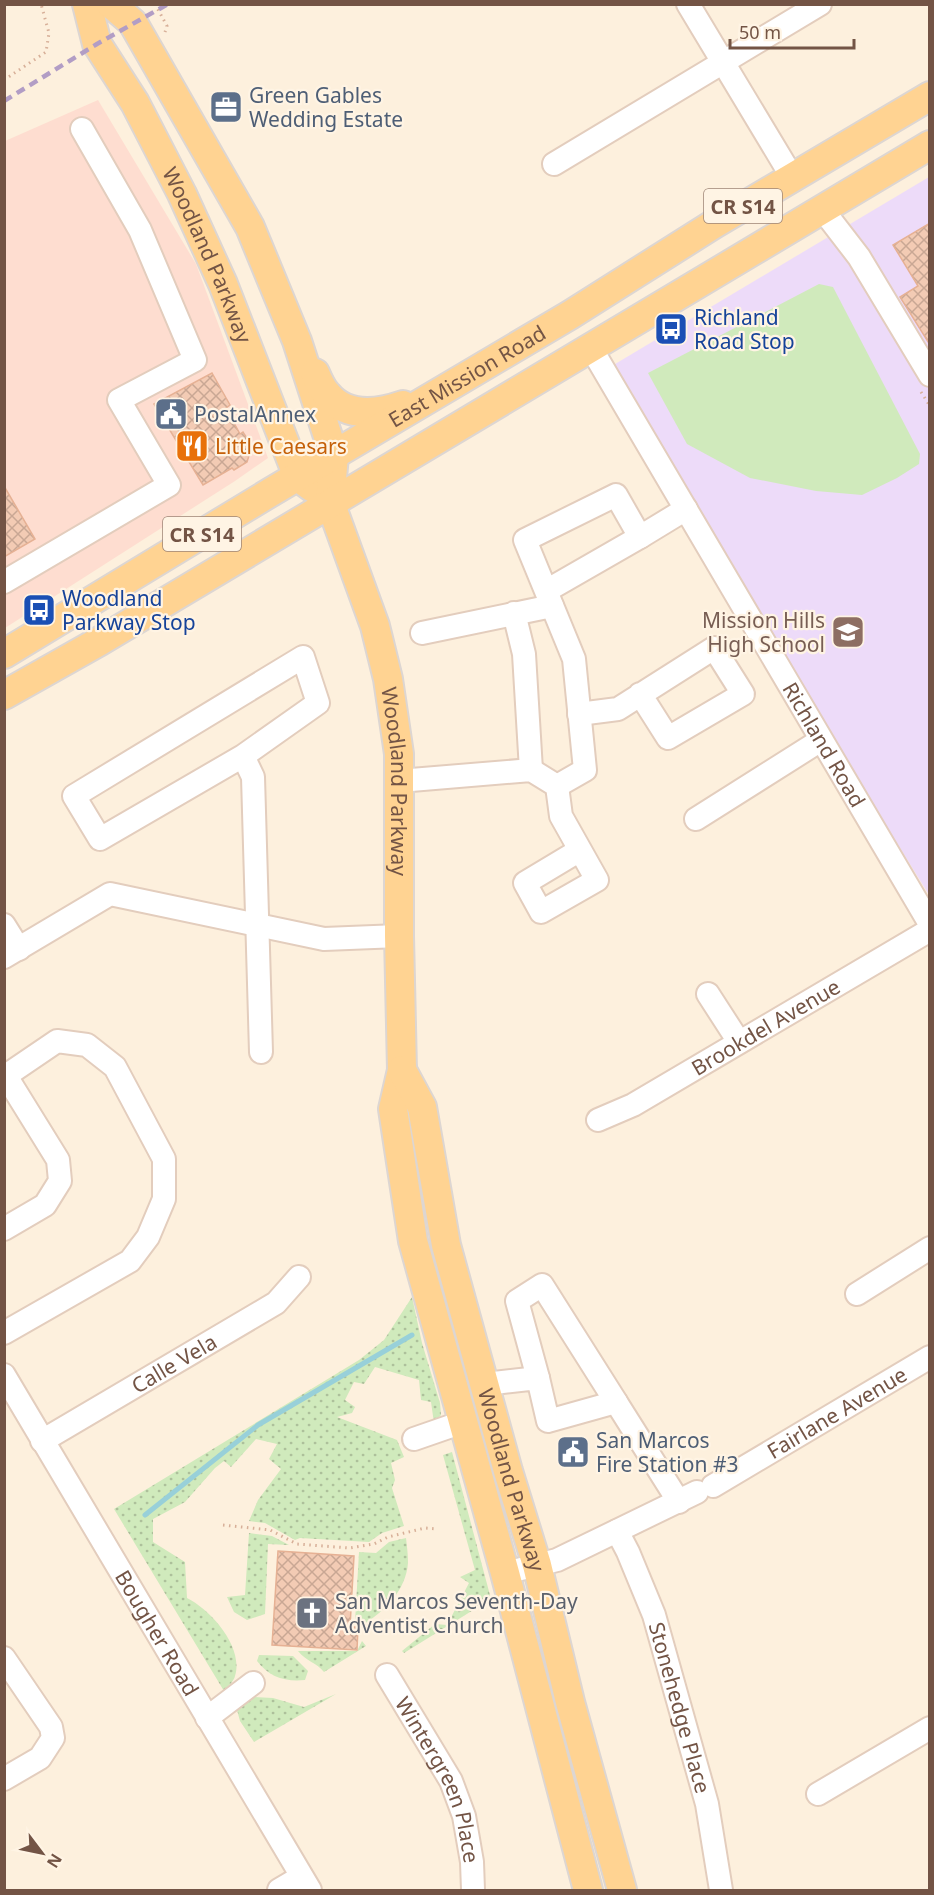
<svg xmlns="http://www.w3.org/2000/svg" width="934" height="1895" viewBox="0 0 934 1895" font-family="'Noto Sans',sans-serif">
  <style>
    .commercial { fill: #feddd0 }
    .education { fill: #eddbf9 }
    .grass { fill: #d0eabc }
    .garden { fill: url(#garden-dots) }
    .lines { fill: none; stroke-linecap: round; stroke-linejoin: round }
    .stream { stroke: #98d0d9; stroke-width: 5 }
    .building { fill: url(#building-cross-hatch); stroke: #e6b194; stroke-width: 1.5 }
    .minor-casing { stroke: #e3cdbd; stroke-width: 26 }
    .major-casing { stroke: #ddd6d2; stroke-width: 32 }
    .path { stroke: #d7af98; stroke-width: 3; stroke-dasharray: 1.5 4.5; stroke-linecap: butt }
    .minor { stroke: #fff; stroke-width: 22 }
    .major { stroke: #ffd392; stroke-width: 28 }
    .rail { stroke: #b29dc5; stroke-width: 4.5; stroke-dasharray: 9 6; stroke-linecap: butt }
    .labels { text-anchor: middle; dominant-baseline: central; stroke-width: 4.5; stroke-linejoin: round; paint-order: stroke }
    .shield { fill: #fff4e4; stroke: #9d8475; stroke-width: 1.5 }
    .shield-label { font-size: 20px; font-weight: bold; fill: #735445 }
    .service-label { font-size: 21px; fill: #4e5e75; stroke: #fff4e4; text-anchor: start }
    .street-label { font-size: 21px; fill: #735445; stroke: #fff4e4 }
    .transit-label { font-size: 21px; fill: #164399; stroke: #fff4e4; text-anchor: start }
    .food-label { font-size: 21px; fill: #c56008; stroke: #fff4e4; text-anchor: start }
    .education-label { font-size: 21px; fill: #785e54; stroke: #fff4e4; text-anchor: end }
    .worship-label { font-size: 21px; fill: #5b616d; stroke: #fff4e4; text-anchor: start }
  </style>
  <defs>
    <pattern id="garden-dots" width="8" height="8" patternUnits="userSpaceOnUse" patternTransform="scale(1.5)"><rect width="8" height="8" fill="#d0eabc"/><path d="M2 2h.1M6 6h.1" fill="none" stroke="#adc09b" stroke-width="1.8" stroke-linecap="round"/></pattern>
    <pattern id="building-cross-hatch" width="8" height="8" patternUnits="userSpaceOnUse" patternTransform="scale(1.5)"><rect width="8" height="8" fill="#f3cbb4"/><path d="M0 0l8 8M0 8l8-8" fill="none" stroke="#c9a794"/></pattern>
  </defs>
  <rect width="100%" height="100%" fill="#fdf0dd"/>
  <polygon class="commercial" points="98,100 196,264 268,458 235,481 5,628 5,141"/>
  <polygon class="education" points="929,177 929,895 605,370"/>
  <polygon class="grass" points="819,284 833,287 920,454 919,464 897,478 862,495 816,491 750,478 687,444 648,373"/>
  <g class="garden">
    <path d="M412,1297L422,1343L440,1403L441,1415L434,1423L431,1402L421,1400L419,1380L375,1367L364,1384L354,1382L345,1400L355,1407L352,1413L337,1417L397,1440L404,1457L391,1463L395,1480L392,1488L404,1526L382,1533L369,1542L300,1538L295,1540L265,1523L249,1521L258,1500L281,1469L269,1459L277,1444L256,1439L231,1467L224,1461L215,1468L185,1502L153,1519V1542L185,1562L187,1598C211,1610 244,1647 235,1676C234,1681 228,1686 224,1691L114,1509L359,1360L384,1340Z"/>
    <polygon points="452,1452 491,1599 404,1653 402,1651 435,1624 447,1625 469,1583 460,1577 475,1570 443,1455"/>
    <polygon points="249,1533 272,1536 289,1545 268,1544 265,1614 247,1620 234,1612 227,1597 245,1595"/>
    <path d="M406,1538C407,1546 408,1555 408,1563C406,1590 385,1611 364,1624L355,1622L359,1552L376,1553L389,1542Z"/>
    <path d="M362,1641L366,1646L324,1672C317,1663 306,1661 298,1651H357Z"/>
    <path d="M259,1655L293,1656L308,1671L305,1680C285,1682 269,1677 257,1661Z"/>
    <polygon points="336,1694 254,1742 240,1721 237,1710 254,1697 273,1698 304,1707"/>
  </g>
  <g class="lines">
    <polyline class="stream" points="145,1515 258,1425 412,1335"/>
  </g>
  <g class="building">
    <polygon points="930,223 930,345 900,297 918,286 893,245"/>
    <polygon points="212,373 230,405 226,408 240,434 243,432 252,446 247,462 234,470 232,468 203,485 154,404"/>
    <polygon points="4,486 35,539 4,557"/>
    <polygon points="278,1551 354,1556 350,1627 358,1627 357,1650 272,1645"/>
  </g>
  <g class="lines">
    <g class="minor-casing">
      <g id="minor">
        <polyline points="688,4 792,177"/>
        <polyline points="554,164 820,4"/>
        <polyline points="822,209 859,257 930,375"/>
        <path id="s1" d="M591,348L930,924"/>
        <polyline points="640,537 686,509"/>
        <polyline points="4,582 169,485 119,400 195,360 140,230 82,129"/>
        <polyline points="546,591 640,537 616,495 525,540 574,659 585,770 557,786"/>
        <polyline points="514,613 524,654 531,770"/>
        <polyline points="422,633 552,606"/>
        <polyline points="579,714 618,709 714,648 743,694 668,738 640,694"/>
        <polyline points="243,756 100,839 74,796 303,657 318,703 243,756 253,777 261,1052"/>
        <polyline points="399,781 531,770 557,786 561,816 597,880 541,912 525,883 580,850"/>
        <polyline points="696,819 821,740"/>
        <polyline points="4,925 19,949"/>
        <polyline points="4,957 110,894 324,939 399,936"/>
        <polyline points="708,994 739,1042"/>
        <polyline points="4,1077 57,1041 87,1045 115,1067 164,1159 164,1199 148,1237 130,1261 4,1333"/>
        <path id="s2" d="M598,1120L633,1105L930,930"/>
        <polyline points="4,1229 45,1205 60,1181 58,1160 6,1076"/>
        <polyline points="857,1294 930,1248"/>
        <path id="s3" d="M4,1375L310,1890"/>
        <polyline points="538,1378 517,1301 542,1285 616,1402"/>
        <polyline points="485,1384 538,1378 548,1421 616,1402 679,1502"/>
        <polyline points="414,1439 463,1422"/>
        <path id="s4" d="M42,1441L276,1303L299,1277"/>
        <path id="s5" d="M713,1486L930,1357"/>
        <path id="s6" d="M617,1531L628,1552L654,1615L707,1804L721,1890"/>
        <polyline points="505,1573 557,1560 697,1492"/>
        <polyline points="4,1658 51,1727 53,1738 40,1758 4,1779"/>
        <path id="s7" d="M387,1675L451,1781L464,1816L472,1862L473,1890"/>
        <polyline points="207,1718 253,1683"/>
        <polyline points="818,1794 930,1728"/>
        <polyline points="279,1890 301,1877"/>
      </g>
    </g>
    <g class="major-casing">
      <g id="major">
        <path id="s8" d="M87,4L97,44L135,103L182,194L223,284L298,477L313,488"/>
        <path id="s9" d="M111,4L133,23L250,227L297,341L334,455L330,502L375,626L388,679L399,754V936L402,1070L393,1109L413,1241L505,1573L588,1890"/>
        <path d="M315,373C318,380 322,389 327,394C346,418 377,414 403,405"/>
        <path id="s10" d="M4,654L271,492L570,315L714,224L930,96"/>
        <polyline points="4,695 100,641 930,145"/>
        <path id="s11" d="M402,1070L422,1107L446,1245L508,1471L537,1565L570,1702L622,1890"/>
      </g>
    </g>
    <g class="path">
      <polyline points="155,4 167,26 165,32"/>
      <polyline points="4,80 46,52 49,33 41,4"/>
      <polyline points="921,392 930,406"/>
      <polyline points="223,1525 270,1530 297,1544 349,1548 374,1544 388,1537 425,1528 438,1529"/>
    </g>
    <use href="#minor" class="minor"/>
    <use href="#major" class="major"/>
    <polyline class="rail" points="4,101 97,44 168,4"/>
  </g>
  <defs>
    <g id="office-square" transform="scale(1.725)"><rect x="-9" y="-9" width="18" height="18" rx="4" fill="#5c6f8a" stroke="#fff4e4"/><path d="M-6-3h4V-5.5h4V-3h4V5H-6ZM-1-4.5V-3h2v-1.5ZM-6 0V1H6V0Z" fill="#fff"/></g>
    <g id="bus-square" transform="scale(1.725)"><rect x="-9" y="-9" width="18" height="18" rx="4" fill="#1a4fb4" stroke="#fff4e4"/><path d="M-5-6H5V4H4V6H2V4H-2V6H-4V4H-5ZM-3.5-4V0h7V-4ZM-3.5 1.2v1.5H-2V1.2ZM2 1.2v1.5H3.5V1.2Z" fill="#fff"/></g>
    <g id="civic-square" transform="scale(1.725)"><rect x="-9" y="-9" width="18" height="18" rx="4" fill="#5c6f8a" stroke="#fff4e4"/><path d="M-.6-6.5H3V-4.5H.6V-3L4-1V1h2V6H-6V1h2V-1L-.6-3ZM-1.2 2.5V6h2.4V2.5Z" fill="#fff"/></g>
    <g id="restaurant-square" transform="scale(1.725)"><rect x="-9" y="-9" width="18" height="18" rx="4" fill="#e8710a" stroke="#fff4e4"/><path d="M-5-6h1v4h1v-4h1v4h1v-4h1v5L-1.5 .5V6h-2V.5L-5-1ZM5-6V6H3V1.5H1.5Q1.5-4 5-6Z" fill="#fff"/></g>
    <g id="school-square" transform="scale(1.725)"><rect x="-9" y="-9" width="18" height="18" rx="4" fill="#8d6e63" stroke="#fff4e4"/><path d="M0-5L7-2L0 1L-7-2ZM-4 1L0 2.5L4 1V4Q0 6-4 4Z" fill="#fff"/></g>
    <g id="church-square" transform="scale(1.725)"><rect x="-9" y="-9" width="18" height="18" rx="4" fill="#6b7280" stroke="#fff4e4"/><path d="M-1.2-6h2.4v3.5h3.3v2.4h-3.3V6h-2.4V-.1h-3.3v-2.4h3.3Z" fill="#fff"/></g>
  </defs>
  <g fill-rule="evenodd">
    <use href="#office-square" x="226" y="107"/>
    <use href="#bus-square" x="671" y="329"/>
    <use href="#civic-square" x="171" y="414"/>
    <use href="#restaurant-square" x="192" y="446"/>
    <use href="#bus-square" x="39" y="610"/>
    <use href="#school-square" x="848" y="632"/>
    <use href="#civic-square" x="573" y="1452"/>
    <use href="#church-square" x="312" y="1613"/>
  </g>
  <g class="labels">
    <g class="shield">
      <rect x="704" y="189" width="78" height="34" rx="4.5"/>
      <rect x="163" y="517" width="78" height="34" rx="4.5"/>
    </g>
    <g class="shield-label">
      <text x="743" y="206">CR S14</text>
      <text x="202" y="534">CR S14</text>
    </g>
    <g class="service-label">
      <text x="249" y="95">Green Gables<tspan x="249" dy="24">Wedding Estate</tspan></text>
      <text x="194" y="414">PostalAnnex</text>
      <text x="596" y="1440">San Marcos<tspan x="596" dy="24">Fire Station #3</tspan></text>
    </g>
    <g class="street-label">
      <text stroke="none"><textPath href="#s8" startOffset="280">Woodland Parkway</textPath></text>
      <text stroke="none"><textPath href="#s10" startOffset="540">East Mission Road</textPath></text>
      <text stroke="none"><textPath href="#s1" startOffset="460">Richland Road</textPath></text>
      <text stroke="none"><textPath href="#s9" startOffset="844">Woodland Parkway</textPath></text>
      <text stroke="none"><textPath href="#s2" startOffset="192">Brookdel Avenue</textPath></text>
      <text stroke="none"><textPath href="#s4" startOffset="153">Calle Vela</textPath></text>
      <text stroke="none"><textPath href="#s5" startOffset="144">Fairlane Avenue</textPath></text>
      <text stroke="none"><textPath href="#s11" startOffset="426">Woodland Parkway</textPath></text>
      <text stroke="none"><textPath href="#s3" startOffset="300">Bougher Road</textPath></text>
      <text stroke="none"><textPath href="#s6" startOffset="188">Stonehedge Place</textPath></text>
      <text stroke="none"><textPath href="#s7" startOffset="118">Wintergreen Place</textPath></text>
    </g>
    <g class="transit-label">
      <text x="694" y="317">Richland<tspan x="694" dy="24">Road Stop</tspan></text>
      <text x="62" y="598">Woodland<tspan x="62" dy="24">Parkway Stop</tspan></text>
    </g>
    <g class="food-label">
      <text x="215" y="446">Little Caesars</text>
    </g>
    <g class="education-label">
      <text x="825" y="620">Mission Hills<tspan x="825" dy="24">High School</tspan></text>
    </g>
    <g class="worship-label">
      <text x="335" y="1601">San Marcos Seventh-Day<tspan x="335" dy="24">Adventist Church</tspan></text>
    </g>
  </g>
  <rect width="934" height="1895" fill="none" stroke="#735445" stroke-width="12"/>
  <g transform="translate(42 1853) rotate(122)" stroke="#fff4e4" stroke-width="4.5" paint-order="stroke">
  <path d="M0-4.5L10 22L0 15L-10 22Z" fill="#735445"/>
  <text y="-9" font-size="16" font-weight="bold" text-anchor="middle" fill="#735445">N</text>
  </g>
  <path d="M730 39v9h124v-9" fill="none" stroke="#735445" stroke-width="3"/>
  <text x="739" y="39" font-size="18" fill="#735445" stroke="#fff4e4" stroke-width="4.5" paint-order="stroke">50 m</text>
</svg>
